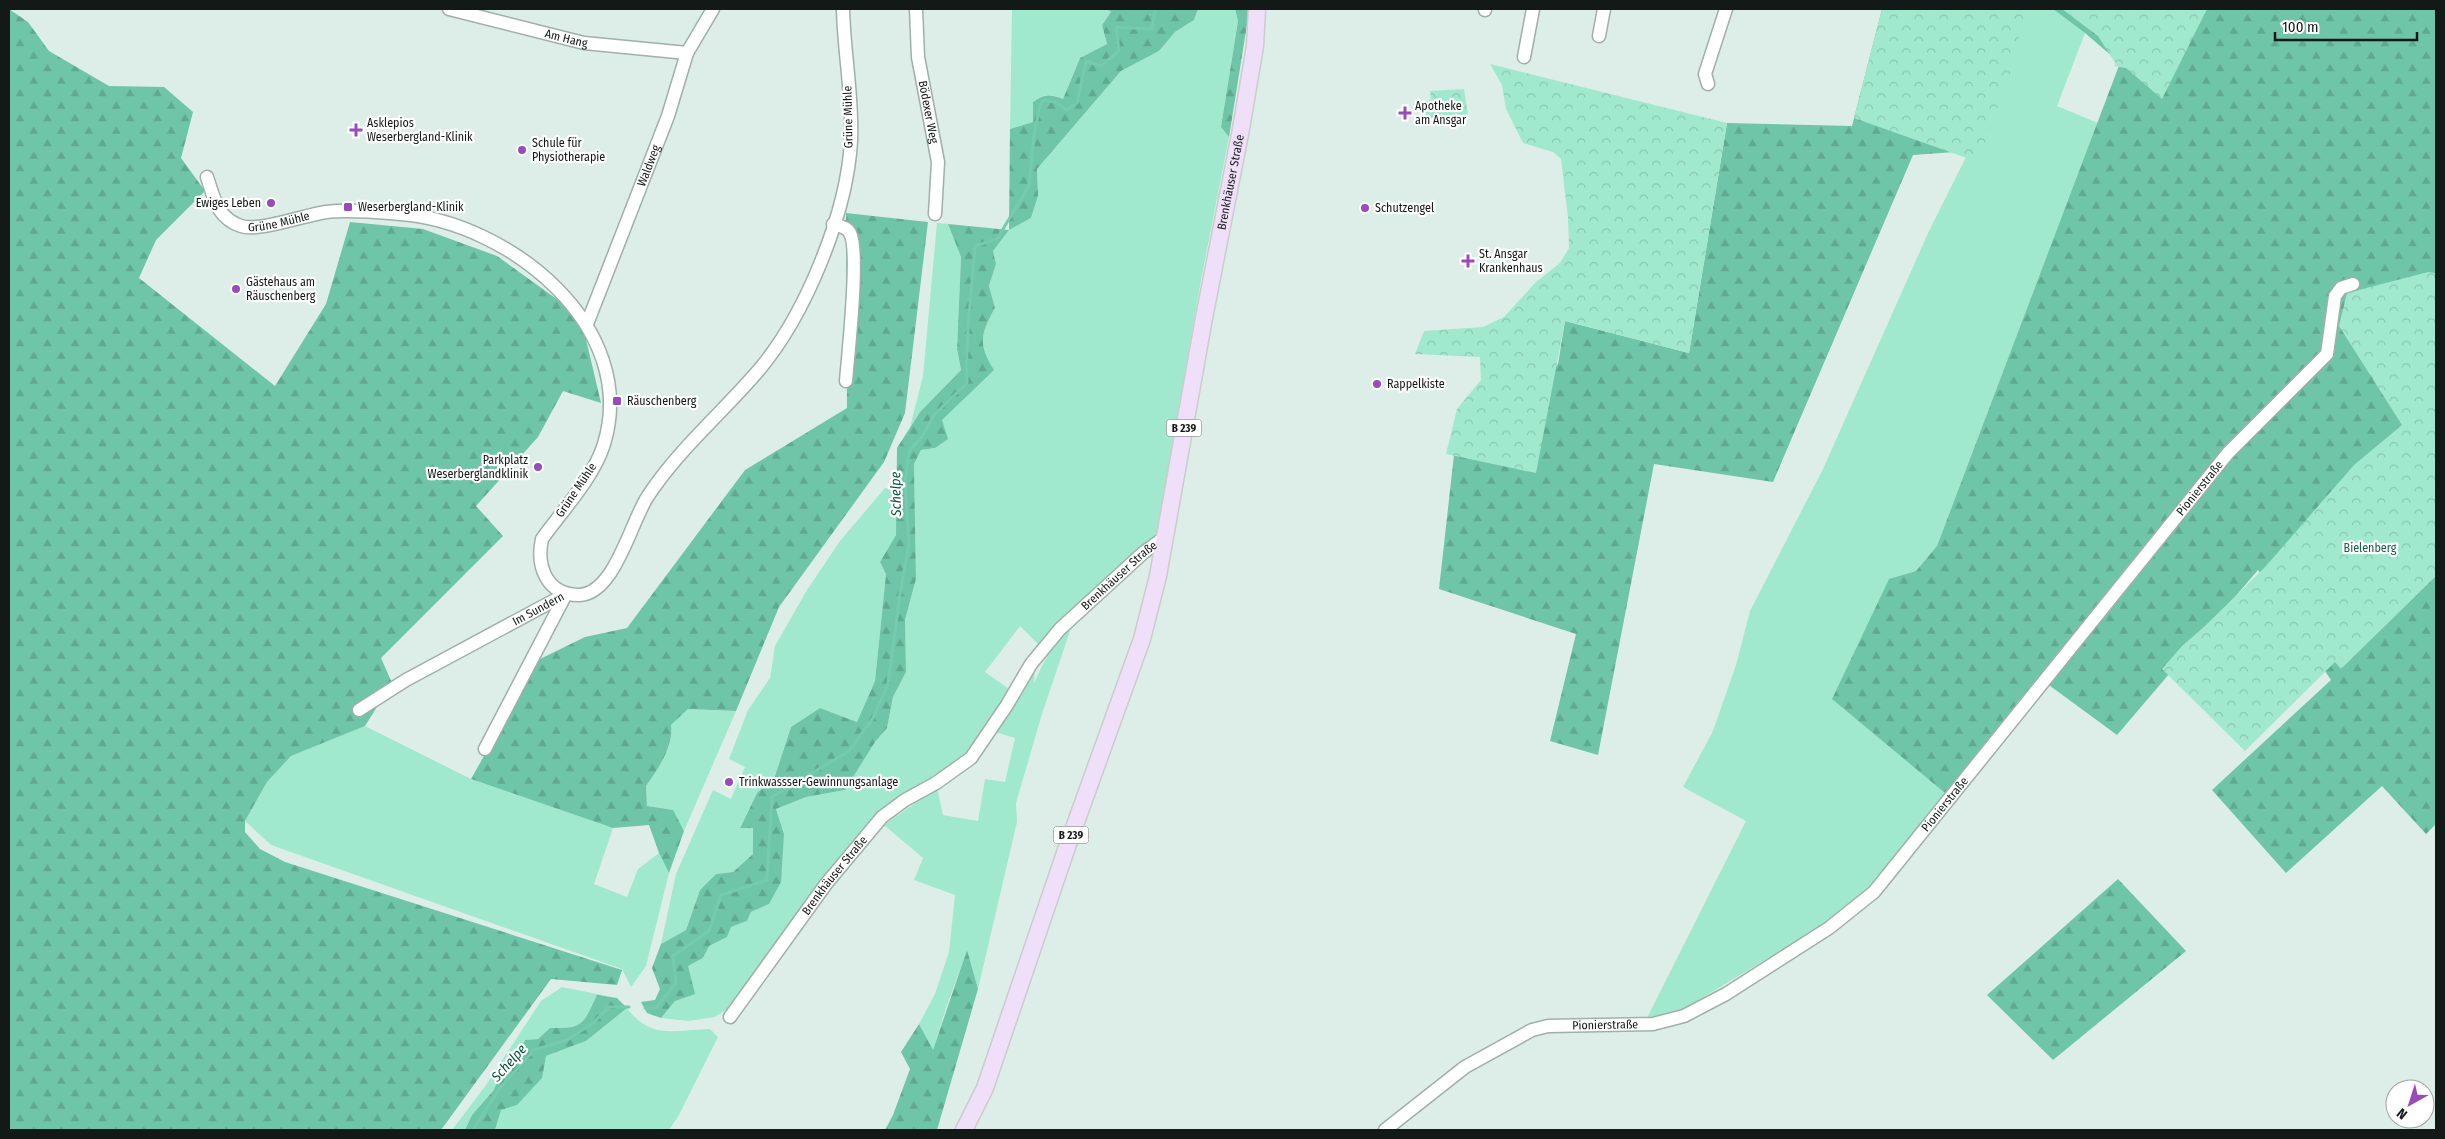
<svg xmlns="http://www.w3.org/2000/svg" width="2445" height="1139" viewBox="0 0 2445 1139" font-family="'Fira Sans Condensed',sans-serif">
  <style>
    .grass { fill: #a0e9cf }
    .forest { fill: url(#forest-firs) }
    .park { fill: url(#park-crowns) }
    .lines { fill: none; stroke-linecap: round; stroke-linejoin: round }
    .stream { stroke: #75cbae; stroke-width: 3 }
    .minor-casing { stroke: #9fb0a9; stroke-width: 15 }
    .major-casing { stroke: #cbcccc; stroke-width: 19 }
    .minor { stroke: #fff; stroke-width: 12 }
    .major { stroke: #efdff8; stroke-width: 16 }
    .poi-dot { fill: #984bbd; stroke: #fff; stroke-width: 2 }
    .labels { text-anchor: middle; dominant-baseline: central; stroke-width: 4.5; stroke-linejoin: round; paint-order: stroke }
    .shield { fill: #fff; stroke: #5a5e5d; stroke-width: 1 }
    .shield-label { font-size: 11px; font-weight: bold; fill: #131917 }
    .street-label { font-size: 12px; fill: #131917; stroke: #fff }
    .poi-label { font-size: 12px; fill: #131917; stroke: #fff; text-anchor: start }
    .park-label { font-size: 12px; fill: #1a5e4a; stroke: #fff }
    .water-label { font-size: 14px; font-style: italic; fill: #07523f; stroke: #fff }
  </style>
  <defs>
    <pattern id="forest-firs" width="22" height="20" patternUnits="userSpaceOnUse" patternTransform="scale(1.25)"><rect width="22" height="20" fill="#6fc5a8"/><path d="M5 1l3.5 6h-7zM16 11l3.5 6h-7z" fill="#5fa990"/></pattern>
    <pattern id="park-crowns" width="20" height="18" patternUnits="userSpaceOnUse" patternTransform="scale(1.25)"><rect width="20" height="18" fill="#a0e9cf"/><path d="M2 6a3 3 0 1 1 6 0M12 15a3 3 0 1 1 6 0" fill="none" stroke="#89c7b1"/></pattern>
  </defs>
  <rect width="100%" height="100%" fill="#dceee7"/>
  <g class="grass">
    <path d="M1012,9H1108L1111,12L1102,25L1107,44L1080,58L1063,99C1050,93 1044,94 1033,102V122L1010,129Z"/>
    <path d="M1198,9H1235L1238,21L1221,127L1229,137L1201,280L1157,534L1038,644L1020,626L985,672L1009,689L967,754L910,791L737,1002L715,1017L689,1021L661,1018L675,1001L688,966L703,958L709,946L727,937L731,927L747,921L751,912L769,904L784,834L776,809L806,797L845,790L875,742L887,728L893,697L906,672L905,620L916,579L914,464L921,450L935,448L941,420L993,370C978,344 980,335 995,308L989,286L996,264L993,251L1009,230L1031,218L1038,196L1037,169L1121,71L1159,51L1175,32L1194,20Z"/>
    <polygon points="2017,9 2053,9 2085,33 2057,106 2098,123 1937,546 1916,571 1889,580 1833,698 1945,793 1873,883 1840,915 1677,1013 1647,1018 1746,821 1683,787 1713,731 1736,665 1750,611 1823,469 1929,231 1969,151"/>
    <polygon points="937,223 948,224 961,257 957,349 961,370 920,412 910,427 923,376"/>
    <polygon points="885,488 897,492 896,535 880,562 886,574 875,681 857,722 820,708 791,727 775,776 757,793 740,827 753,827 753,854 733,872 716,874 700,890 686,930 661,944 676,874 713,790 731,799 745,767 729,759 748,710 770,678 775,646 807,590 840,541"/>
    <path d="M1071,628L1042,714L1016,803L1017,822L978,989L967,951L946,1008L933,1051L919,1024L935,994L949,952L955,895L914,880L923,858L884,825L937,788L943,815L978,821L985,779L1005,782L1015,738L995,732L1035,667L1034,684C1043,661 1053,645 1071,628Z"/>
    <path d="M688,709L736,711L684,831L672,810L647,806L646,786C658,769 674,746 671,725Z"/>
    <polygon points="365,726 471,779 613,828 594,884 627,897 638,869 659,853 669,873 646,966 631,987 622,969 271,845 245,821 267,782 291,756"/>
    <path d="M562,987L617,998L597,995C583,1024 584,1029 550,1028L538,1039L525,1040L515,1062L506,1065L493,1091L472,1115L465,1130H452L486,1085L541,1001Z"/>
    <path d="M627,1008C651,1040 673,1030 710,1029L718,1037L679,1115L669,1130H495L501,1109L517,1105L541,1078L546,1056L586,1041Z"/>
  </g>
  <g class="forest">
    <polygon points="9,9 28,22 49,51 109,86 164,87 193,112 181,158 205,191 156,240 139,278 275,386 326,304 350,222 423,229 497,256 565,305 585,335 601,403 563,391 538,437 476,506 503,536 381,658 392,683 365,726 291,756 267,782 245,821 245,832 260,849 285,862 622,970 617,985 551,979 441,1130 9,1130"/>
    <path d="M1108,9H1198L1194,20L1175,32L1159,51L1121,71L1037,169L1038,196L1031,218L1009,230L993,251L996,264L989,286L995,308C980,335 978,344 994,370L942,420L948,439L935,448L921,450L914,464L916,579L905,620L906,672L893,697L887,728L875,742L845,790L806,797L776,809L784,834L781,882L769,904L751,912L747,921L731,927L727,937L709,946L703,958L688,966L695,994L675,1001L661,1018L647,1013L641,1002L655,1000L660,989L652,968L661,944L686,930L700,890L716,874L733,872L753,854V828H740L757,793L775,776L791,727L820,708L857,722L875,681L886,574L880,562L896,535L897,448L920,412L961,370L957,349L961,257L948,224L1009,230L1010,129L1033,122V102C1045,94 1050,94 1063,99L1080,58L1107,44L1102,25L1111,12Z"/>
    <polygon points="1235,9 1248,9 1249,12 1229,137 1221,127 1238,21"/>
    <polygon points="1882,9 2017,9 1969,151 1913,155 1773,482 1654,464 1598,755 1550,741 1576,634 1439,589 1454,455 1558,364 1565,321 1689,353 1727,123 1852,126"/>
    <polygon points="2053,9 2436,9 2436,824 2426,834 2382,786 2286,873 2212,790 2331,680 2258,570 2117,735 2038,677 1945,793 1832,699 1889,579 1916,571 1937,546 2120,63 2085,33"/>
    <path d="M846,213L928,222L905,413L884,462L779,607L736,711L688,709L671,725C674,746 658,769 646,786L647,806L673,810L684,831L669,873L659,853L649,825L613,828L471,779L538,660L585,637L627,628L745,470L847,408Z"/>
    <polygon points="2118,879 2186,951 2053,1060 1987,995"/>
    <polygon points="967,950 978,989 937,1130 885,1130 893,1115 910,1069 901,1052 919,1024 933,1050"/>
    <path d="M597,995L617,998L627,1008L586,1041L546,1056L542,1078L517,1105L501,1110L495,1130H465L472,1115L493,1091L506,1065L515,1062L525,1040L538,1039L550,1028C584,1029 583,1024 597,995Z"/>
  </g>
  <g class="park">
    <polygon points="1882,9 2026,9 2009,77 1978,162 1854,118"/>
    <polygon points="2062,9 2061,9 2207,9 2162,99 2126,68 2114,66 2116,64 2098,36"/>
    <polygon points="1490,64 1727,123 1689,353 1565,321 1536,473 1446,454 1457,409 1481,380 1480,357 1415,354 1424,331 1483,327 1504,317 1536,282 1560,263 1569,248 1568,218 1561,159 1553,152 1523,143 1506,109 1502,85"/>
    <polygon points="1464,89 1468,115 1426,119 1425,101 1431,100 1430,91"/>
    <polygon points="2428,272 2436,273 2436,576 2341,669 2335,662 2245,751 2162,669 2182,646 2205,626 2265,567 2354,465 2402,425 2339,326 2347,293"/>
  </g>
  <g class="lines">
    <g class="stream">
      <path d="M645,1008H656L676,983L673,956L709,931L721,895L767,880L772,797L849,751L873,718L888,684L900,594L909,544L905,483L909,451L922,437L934,415L967,383C965,337 972,292 975,246L997,239L1029,186L1034,135L1040,105L1044,100L1056,102L1066,110L1077,103L1086,61L1101,66L1119,51L1116,27L1152,29L1155,9"/>
      <polyline points="473,1130 499,1089 534,1050 567,1040 594,1022 609,1007 629,1007"/>
    </g>
    <g class="minor-casing">
      <g id="minor">
        <path id="s1" d="M449,9L584,43L687,53"/>
        <path id="s2" d="M916,9L918,57L938,162L935,214"/>
        <polyline points="1485,9 1485,10"/>
        <polyline points="1599,36 1604,9"/>
        <polyline points="1524,57 1533,9"/>
        <polyline points="1708,84 1705,74 1726,9"/>
        <path id="s3" d="M207,177C214,198 217,218 241,226C259,232 305,215 326,212C350,209 377,212 401,214C508,222 640,326 604,444C594,477 562,511 542,539C536,567 547,595 579,595C615,594 631,521 648,496C678,450 722,413 758,371C805,316 847,214 851,141C853,97 844,53 843,9"/>
        <path d="M833,224C840,226 847,227 850,233C860,251 848,355 846,381"/>
        <path id="s4" d="M587,324L668,116L687,53L713,9"/>
        <path id="s5" d="M359,710L406,680L566,594"/>
        <polyline points="485,749 566,594"/>
        <path id="s6" d="M730,1017L826,884L882,817L905,800L936,783L971,758L1007,705L1031,664L1060,629L1143,553L1165,537"/>
        <path id="s7" d="M1385,1130L1465,1067L1532,1030L1548,1026L1653,1024L1684,1016L1726,994L1829,928L1874,892L2228,453L2327,354L2335,296L2341,288L2353,284"/>
      </g>
    </g>
    <g class="major-casing">
      <g id="major">
        <path id="s8" d="M964,1130L985,1088L1066,850L1142,639L1158,576L1204,318L1241,129L1255,46L1257,9"/>
      </g>
    </g>
    <use href="#minor" class="minor"/>
    <use href="#major" class="major"/>
  </g>
  <g class="poi-dot">
    <path d="M1402.5 105.5h5v5h5v5h-5v5h-5v-5h-5v-5h5z"/>
    <path d="M353.5 122.5h5v5h5v5h-5v5h-5v-5h-5v-5h5z"/>
    <circle cx="522" cy="150" r="5"/>
    <circle cx="271" cy="203" r="5"/>
    <rect x="343" y="202" width="10" height="10" rx="2.5"/>
    <circle cx="1365" cy="208" r="5"/>
    <path d="M1465.5 253.5h5v5h5v5h-5v5h-5v-5h-5v-5h5z"/>
    <circle cx="236" cy="289" r="5"/>
    <circle cx="1377" cy="384" r="5"/>
    <rect x="612" y="396" width="10" height="10" rx="2.5"/>
    <circle cx="538" cy="467" r="5"/>
    <circle cx="729" cy="782" r="5"/>
  </g>
  <g class="labels">
    <g class="shield">
      <rect x="1166.5" y="419.5" width="35" height="17" rx="4"/>
      <rect x="1053.5" y="826.5" width="35" height="17" rx="4"/>
    </g>
    <g class="shield-label">
      <text x="1184" y="428">B 239</text>
      <text x="1071" y="835">B 239</text>
    </g>
    <g class="street-label">
      <text stroke="none"><textPath href="#s1" startOffset="121">Am Hang</textPath></text>
      <text stroke="none"><textPath href="#s2" startOffset="104">Bödexer Weg</textPath></text>
      <text transform="translate(848 117) rotate(-91)">Grüne Mühle</text>
      <text stroke="none"><textPath href="#s4" startOffset="170">Waldweg</textPath></text>
      <text stroke="none"><textPath href="#s8" startOffset="988">Brenkhäuser Straße</textPath></text>
      <text stroke="none"><textPath href="#s3" startOffset="101">Grüne Mühle</textPath></text>
      <text stroke="none"><textPath href="#s7" startOffset="1078">Pionierstraße</textPath></text>
      <text transform="translate(576 490) rotate(-56)">Grüne Mühle</text>
      <text stroke="none"><textPath href="#s6" startOffset="595">Brenkhäuser Straße</textPath></text>
      <text stroke="none"><textPath href="#s5" startOffset="206">Im Sundern</textPath></text>
      <text stroke="none"><textPath href="#s7" startOffset="672">Pionierstraße</textPath></text>
      <text stroke="none"><textPath href="#s6" startOffset="176">Brenkhäuser Straße</textPath></text>
      <text stroke="none"><textPath href="#s7" startOffset="252">Pionierstraße</textPath></text>
    </g>
    <g class="poi-label">
      <text x="1415" y="106">Apotheke<tspan x="1415" dy="14">am Ansgar</tspan></text>
      <text x="367" y="123">Asklepios<tspan x="367" dy="14">Weserbergland-Klinik</tspan></text>
      <text x="532" y="143">Schule für<tspan x="532" dy="14">Physiotherapie</tspan></text>
      <text x="261" y="203" text-anchor="end">Ewiges Leben</text>
      <text x="358" y="207">Weserbergland-Klinik</text>
      <text x="1375" y="208">Schutzengel</text>
      <text x="1479" y="254">St. Ansgar<tspan x="1479" dy="14">Krankenhaus</tspan></text>
      <text x="246" y="282">Gästehaus am<tspan x="246" dy="14">Räuschenberg</tspan></text>
      <text x="1387" y="384">Rappelkiste</text>
      <text x="627" y="401">Räuschenberg</text>
      <text x="528" y="460" text-anchor="end">Parkplatz<tspan x="528" dy="14">Weserberglandklinik</tspan></text>
      <text x="739" y="782">Trinkwassser-Gewinnungsanlage</text>
    </g>
    <g class="park-label">
      <text x="2370" y="548">Bielenberg</text>
    </g>
    <g class="water-label">
      <text transform="translate(896 494) rotate(-91)">Schelpe</text>
      <text transform="translate(509 1063) rotate(-48)">Schelpe</text>
    </g>
  </g>
  <rect width="2445" height="1139" fill="none" stroke="#131917" stroke-width="20"/>
  <g transform="translate(2410 1104) rotate(219)"><circle r="24" fill="#ffffff" stroke="#a1a3a2"/>
  <path d="M0-4L9 19L0 12L-9 19Z" fill="#984bbd"/>
  <text y="-8" font-size="14" font-weight="bold" text-anchor="middle" fill="#131917">N</text>
  </g>
  <path d="M2275 32v8h142v-8" fill="none" stroke="#131917" stroke-width="2.5"/>
  <text x="2282" y="32" font-size="15" fill="#131917" stroke="#ffffff" stroke-width="4" paint-order="stroke">100 m</text>
</svg>
